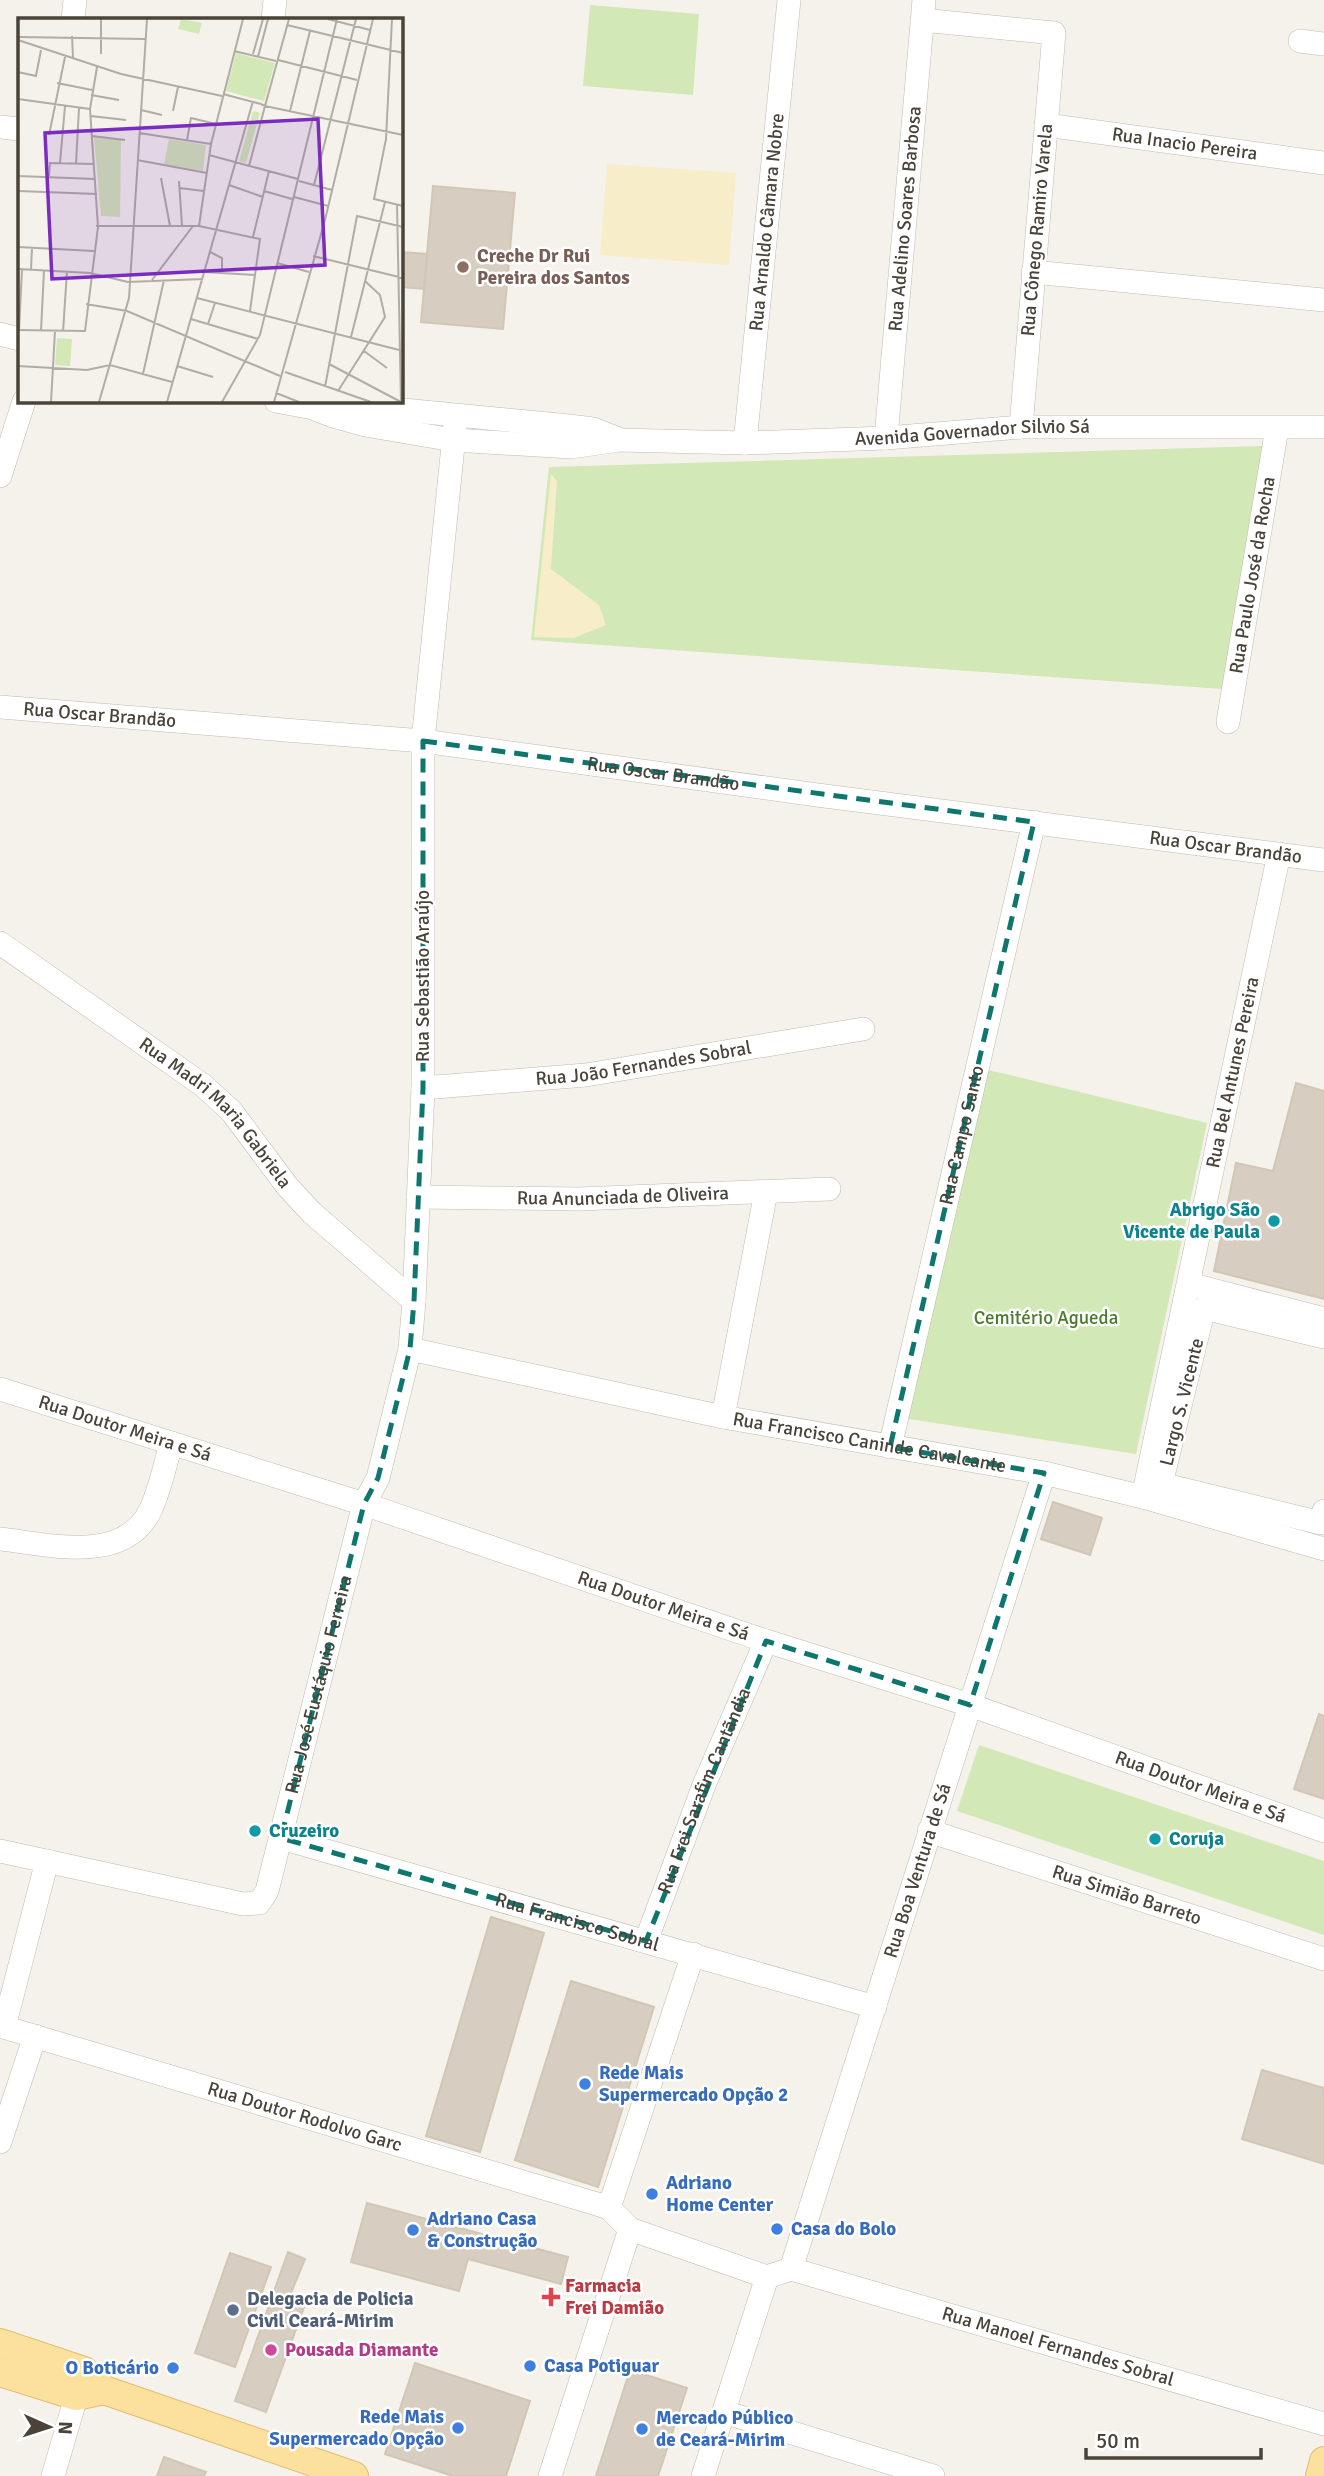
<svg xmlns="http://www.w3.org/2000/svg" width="1324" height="2476" viewBox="0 0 1324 2476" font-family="Signika,sans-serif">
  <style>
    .green { fill: #d2e8b6 }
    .sand { fill: #f7edc9 }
    .building { fill: #d7cec1; stroke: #d2c6b4; stroke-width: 2 }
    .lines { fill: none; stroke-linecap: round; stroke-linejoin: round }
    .minor-casing { stroke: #c1baae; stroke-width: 24 }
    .major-casing { stroke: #e2bd6d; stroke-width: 30 }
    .minor { stroke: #fff; stroke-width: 23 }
    .major { stroke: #fce09e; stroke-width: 28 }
    .marked { fill: none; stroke: #0f766e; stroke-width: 5; stroke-dasharray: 14 9; stroke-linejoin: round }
    .education-dot { fill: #8d6e63; stroke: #fff; stroke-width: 2.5 }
    .culture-dot { fill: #0f9aa8; stroke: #fff; stroke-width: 2.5 }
    .shop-dot { fill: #3f7fe0; stroke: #fff; stroke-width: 2.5 }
    .health-dot { fill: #e0444e; stroke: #fff; stroke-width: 2.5 }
    .service-dot { fill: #5c6f8a; stroke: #fff; stroke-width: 2.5 }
    .hotel-dot { fill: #d1479c; stroke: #fff; stroke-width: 2.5 }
    .labels { text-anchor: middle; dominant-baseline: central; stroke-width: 5; stroke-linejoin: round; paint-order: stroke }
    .street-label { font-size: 19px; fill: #4a4339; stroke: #fff }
    .education-label { font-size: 19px; font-weight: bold; fill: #785e54; stroke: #fff; text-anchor: start }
    .culture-label { font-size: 19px; font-weight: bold; fill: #0d838f; stroke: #fff; text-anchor: start }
    .park-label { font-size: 19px; fill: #4b7c2c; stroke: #fff }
    .shop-label { font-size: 19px; font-weight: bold; fill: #366cbe; stroke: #fff; text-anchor: start }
    .health-label { font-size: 19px; font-weight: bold; fill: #be3a42; stroke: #fff; text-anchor: start }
    .service-label { font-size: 19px; font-weight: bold; fill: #4e5e75; stroke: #fff; text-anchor: start }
    .hotel-label { font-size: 19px; font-weight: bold; fill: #b23c85; stroke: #fff; text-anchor: start }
    .inset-road { fill: none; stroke: #b1aca4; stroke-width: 2 }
    .view { fill: #7b2cbf; fill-opacity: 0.15; stroke: #7b2cbf; stroke-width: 3.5 }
    .inset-edge { fill: none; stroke: #4a4339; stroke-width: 3.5 }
  </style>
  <rect width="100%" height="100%" fill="#f5f2ec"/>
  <g class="green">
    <polygon points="590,5 699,14 693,95 583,86"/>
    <polygon points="1262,446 1222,689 531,640 549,467"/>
    <polygon points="985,1069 1207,1123 1136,1454 903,1418"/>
    <polygon points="979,1745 1324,1861 1324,1935 957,1811"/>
  </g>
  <g class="sand">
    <polygon points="607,164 736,173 729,265 600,255"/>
    <polygon points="551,474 557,481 551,569 599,605 606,625 574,638 534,637"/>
  </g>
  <g class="building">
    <polygon points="433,186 515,193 503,329 421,322"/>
    <polygon points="401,252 427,254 424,289 401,287"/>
    <polygon points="1296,1083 1324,1091 1324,1299 1214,1271 1236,1163 1273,1171"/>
    <polygon points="1053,1502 1102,1518 1090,1555 1041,1539"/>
    <polygon points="1319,1714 1324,1716 1324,1799 1294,1789"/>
    <polygon points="491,1917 544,1933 480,2152 426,2136"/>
    <polygon points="571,1981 654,2007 598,2187 515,2160"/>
    <polygon points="1262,2070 1324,2088 1324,2164 1242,2139"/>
    <polygon points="367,2203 568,2257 561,2284 468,2259 459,2291 351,2262"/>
    <polygon points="288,2252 305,2259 291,2293 307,2299 266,2412 235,2401"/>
    <polygon points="230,2253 271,2267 235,2367 195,2353"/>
    <polygon points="415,2363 530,2401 506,2476 453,2476 385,2454"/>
    <polygon points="630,2370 687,2388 658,2476 596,2476"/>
    <polygon points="164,2457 206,2472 204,2476 157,2476"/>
  </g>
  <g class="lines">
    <g class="minor-casing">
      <g id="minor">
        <polyline points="73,19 75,0"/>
        <polyline points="273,19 275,0"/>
        <polyline points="922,20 1054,33 1021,427"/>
        <polyline points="1300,41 1324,44"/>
        <path id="s1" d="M1046,125L1324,163"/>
        <polyline points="0,127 19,129"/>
        <polyline points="1033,272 1324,300"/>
        <polyline points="0,334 19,339"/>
        <path id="s2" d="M276,401L313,408L333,416L365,425L453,440L571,447L619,440L745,443L886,438L1021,427H1324"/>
        <polyline points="321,406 336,404 362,406 569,426 593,429 616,438"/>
        <path id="s3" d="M886,438L924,0"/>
        <path id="s4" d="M745,443L789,0"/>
        <polyline points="0,476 24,401"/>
        <path id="s5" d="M0,707L423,741L817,795L1324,860"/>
        <path id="s6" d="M1228,722L1277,428"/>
        <path id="s7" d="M0,943L204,1086L232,1112L287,1186L312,1213L414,1301"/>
        <path id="s8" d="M423,1088L586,1075L863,1029"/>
        <path id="s9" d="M418,1197L579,1199L829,1189"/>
        <polyline points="1189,1284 1324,1319"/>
        <polyline points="1324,1337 1204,1308 1161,1484 1321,1523 1324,1511"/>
        <path id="s10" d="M410,1349L723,1417L1044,1473L1143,1497L1324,1549"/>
        <path id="s11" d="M0,1389L364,1504L766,1641L970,1705L1324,1831"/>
        <polyline points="723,1417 766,1192"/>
        <path id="s12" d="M890,1447L1034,822"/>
        <path id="s13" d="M1143,1497L1279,854"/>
        <path d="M0,1539C48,1544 123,1565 150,1511C160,1490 165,1466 171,1443"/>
        <path id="s14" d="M929,1831L1324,1959"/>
        <path id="s15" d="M281,1838L875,2007"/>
        <path id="s16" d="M0,1851L243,1904L259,1903L267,1891L364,1504L378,1478L410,1349L414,1301L423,1088V741L456,416"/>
        <path id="s17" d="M646,1941L704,1785L766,1641"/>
        <path id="s18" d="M0,2026L597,2204L609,2208L630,2229L767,2277L791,2269"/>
        <polyline points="4,2027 47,1861"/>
        <polyline points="0,2142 35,2036"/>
        <polyline points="609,2208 693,1954"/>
        <path id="s19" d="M791,2269L1044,1473"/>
        <path id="s20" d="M791,2269L1324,2424"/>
        <polyline points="724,2412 933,2476"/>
        <polyline points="53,2476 81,2380"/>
        <polyline points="550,2476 630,2229"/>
        <polyline points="703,2476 767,2277"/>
      </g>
    </g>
    <g class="major-casing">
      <g id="major">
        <polyline points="0,2343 84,2371 104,2390 354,2476"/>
        <polyline points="0,2372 76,2396 104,2390"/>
        <polyline points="1320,2476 1324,2461"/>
      </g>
    </g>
    <use href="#minor" class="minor"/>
    <use href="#major" class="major"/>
  </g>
  <path class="marked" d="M423,741L1034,822L890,1447L1044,1473L970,1705L766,1641L646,1941L281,1838L364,1504L378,1478L410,1349L414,1301L423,1088Z"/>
  <circle class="education-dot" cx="463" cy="267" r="7"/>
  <g class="culture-dot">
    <circle cx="1274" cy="1221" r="7"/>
    <circle cx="255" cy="1831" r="7"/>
    <circle cx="1155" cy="1839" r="7"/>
  </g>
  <g class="shop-dot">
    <circle cx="585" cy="2084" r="7"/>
    <circle cx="652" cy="2194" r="7"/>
    <circle cx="777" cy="2229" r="7"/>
    <circle cx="413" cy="2230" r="7"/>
    <circle cx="530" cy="2366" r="7"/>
    <circle cx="173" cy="2368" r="7"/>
    <circle cx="458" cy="2428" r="7"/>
    <circle cx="642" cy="2429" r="7"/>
  </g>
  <path class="health-dot" d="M547.5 2286.5h7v7h7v7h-7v7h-7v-7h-7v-7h7z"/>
  <circle class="service-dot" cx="233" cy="2310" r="7"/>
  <circle class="hotel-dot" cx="271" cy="2350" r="7"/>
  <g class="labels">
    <g class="street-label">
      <text stroke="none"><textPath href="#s1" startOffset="140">Rua Inacio Pereira</textPath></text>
      <text stroke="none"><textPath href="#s3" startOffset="220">Rua Adelino Soares Barbosa</textPath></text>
      <text stroke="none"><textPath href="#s4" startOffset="222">Rua Arnaldo Câmara Nobre</textPath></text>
      <text transform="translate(1037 230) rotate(-85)">Rua Cônego Ramiro Varela</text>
      <text stroke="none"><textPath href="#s2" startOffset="702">Avenida Governador Silvio Sá</textPath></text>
      <text stroke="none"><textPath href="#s6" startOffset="149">Rua Paulo José da Rocha</textPath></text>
      <text stroke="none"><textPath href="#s5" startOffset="100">Rua Oscar Brandão</textPath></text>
      <text stroke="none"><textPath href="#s5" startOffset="667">Rua Oscar Brandão</textPath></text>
      <text stroke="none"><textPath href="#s5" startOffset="1234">Rua Oscar Brandão</textPath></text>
      <text transform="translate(423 976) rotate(-90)">Rua Sebastião Araújo</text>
      <text stroke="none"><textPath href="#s8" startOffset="222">Rua João Fernandes Sobral</textPath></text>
      <text stroke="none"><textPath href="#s13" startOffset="434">Rua Bel Antunes Pereira</textPath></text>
      <text stroke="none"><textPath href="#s7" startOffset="276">Rua Madri Maria Gabriela</textPath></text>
      <text stroke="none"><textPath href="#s12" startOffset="320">Rua Campo Santo</textPath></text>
      <text stroke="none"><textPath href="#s9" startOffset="205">Rua Anunciada de Oliveira</textPath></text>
      <text transform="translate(1182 1402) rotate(-76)">Largo S. Vicente</text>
      <text stroke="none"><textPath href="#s11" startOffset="131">Rua Doutor Meira e Sá</textPath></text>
      <text stroke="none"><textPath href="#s10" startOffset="469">Rua Francisco Caninde Cavalcante</textPath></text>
      <text stroke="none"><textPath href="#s11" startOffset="698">Rua Doutor Meira e Sá</textPath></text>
      <text stroke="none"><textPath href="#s16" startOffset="492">Rua José Eustáquio Ferreira</textPath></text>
      <text stroke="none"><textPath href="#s11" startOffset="1265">Rua Doutor Meira e Sá</textPath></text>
      <text stroke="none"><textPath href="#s17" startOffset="161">Rua Frei Sarafim Cantãndia</textPath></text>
      <text stroke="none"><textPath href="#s19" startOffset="418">Rua Boa Ventura de Sá</textPath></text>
      <text stroke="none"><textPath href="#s14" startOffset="208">Rua Simião Barreto</textPath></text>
      <text stroke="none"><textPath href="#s15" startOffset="308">Rua Francisco Sobral</textPath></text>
      <text stroke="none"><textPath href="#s18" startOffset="318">Rua Doutor Rodolvo Garc</textPath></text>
      <text stroke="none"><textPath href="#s20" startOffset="278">Rua Manoel Fernandes Sobral</textPath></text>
    </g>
    <g class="education-label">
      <text x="477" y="256">Creche Dr Rui<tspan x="477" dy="22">Pereira dos Santos</tspan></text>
    </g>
    <g class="culture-label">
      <text x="1260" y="1210" text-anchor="end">Abrigo São<tspan x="1260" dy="22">Vicente de Paula</tspan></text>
      <text x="269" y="1831">Cruzeiro</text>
      <text x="1169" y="1839">Coruja</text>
    </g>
    <g class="park-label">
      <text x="1046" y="1318">Cemitério Agueda</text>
    </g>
    <g class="shop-label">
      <text x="599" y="2073">Rede Mais<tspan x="599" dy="22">Supermercado Opção 2</tspan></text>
      <text x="666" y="2183">Adriano<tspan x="666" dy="22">Home Center</tspan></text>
      <text x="427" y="2219">Adriano Casa<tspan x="427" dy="22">&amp; Construção</tspan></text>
      <text x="791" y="2229">Casa do Bolo</text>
      <text x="544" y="2366">Casa Potiguar</text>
      <text x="159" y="2368" text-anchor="end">O Boticário</text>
      <text x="444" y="2417" text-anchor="end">Rede Mais<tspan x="444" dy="22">Supermercado Opção</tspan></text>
      <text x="656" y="2418">Mercado Público<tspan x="656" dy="22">de Ceará-Mirim</tspan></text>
    </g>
    <g class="health-label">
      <text x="565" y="2286">Farmacia<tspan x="565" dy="22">Frei Damião</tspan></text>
    </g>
    <g class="service-label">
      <text x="247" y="2299">Delegacia de Policia<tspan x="247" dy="22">Civil Ceará-Mirim</tspan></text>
    </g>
    <g class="hotel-label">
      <text x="285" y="2350">Pousada Diamante</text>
    </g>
  </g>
  <g transform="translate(18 18)">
    <rect width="385" height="385" fill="#f5f2ec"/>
    <path d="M163,1L184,5L181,16L160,11ZM218,35L257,45L246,83L208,73ZM235,93L242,95L228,145L221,143ZM76,119L103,122L102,199L83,198ZM151,121L188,127L185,153L146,146ZM39,320L54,321L52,348L37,347Z" fill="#d2e8b6"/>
    <path class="inset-road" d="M271,1L247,88L385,117M310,1L352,12M374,1L368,121L356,181L385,188M269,7L385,35M54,18L55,40M0,19L127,21M0,22L103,56L204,78M216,33L258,43M83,36V1M235,36L245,1M240,39L250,1M260,42L339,62M0,54L18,58L23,32M39,65L74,72M205,76L243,86M73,77L101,82M0,81L72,91M123,92L144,97M155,93L160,69M272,93L292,13M73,98L108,102M121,115L193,126M31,117L47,39M74,118L107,122M169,122L173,100L198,106M191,137L280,161M119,142L189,155M42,145L47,88M58,146L61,90M231,148L247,88L243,86M0,158L77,161M31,158L32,145L76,146M143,160L152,208M280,161L319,1M161,163L164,208M281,163L314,172M211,167L245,179M296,167L338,1M161,170L186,173M0,173L79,176M246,173L274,181M276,179L310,188M379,187L383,384M78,208H181L242,221L232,293M181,208L193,126L225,1M235,219L251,153M0,229L76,233M192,234L204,240V255M295,238L385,260M259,245L291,254M0,251L72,255L110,264L185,261M13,252L14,230M187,254L237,257M134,262L175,208M179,280L385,333M68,286L109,293L262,358M173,301L240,321M190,306L197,285M0,312L67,313L80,209L72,91L79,49M1,312L4,251M23,313L26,252M45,314L49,253M333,319L367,184M346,333L369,350M311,346L383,384M0,348L69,352L92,347L154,364M159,348L195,359M267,354L353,384M125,356L146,262M307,369L339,198L385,209M320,373L367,299L362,277L347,263M258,375L281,384M33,384L37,313M81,384L111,280L129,1M149,384L235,83M204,384L242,317L280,161M256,384L307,202L355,1"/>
    <path class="view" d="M300,101L307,247L34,261L27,115Z"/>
    <rect width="385" height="385" class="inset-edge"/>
  </g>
  <g transform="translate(49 2427) rotate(93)" stroke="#ffffff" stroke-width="5" paint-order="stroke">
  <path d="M0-5L12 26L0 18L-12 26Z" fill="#4a4339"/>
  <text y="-10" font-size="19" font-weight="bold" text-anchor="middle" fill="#4a4339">N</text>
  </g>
  <path d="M1086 2448v10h175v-10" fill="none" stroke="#4a4339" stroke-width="3.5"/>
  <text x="1096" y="2448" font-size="21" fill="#4a4339" stroke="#ffffff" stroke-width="5" paint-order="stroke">50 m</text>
</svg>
